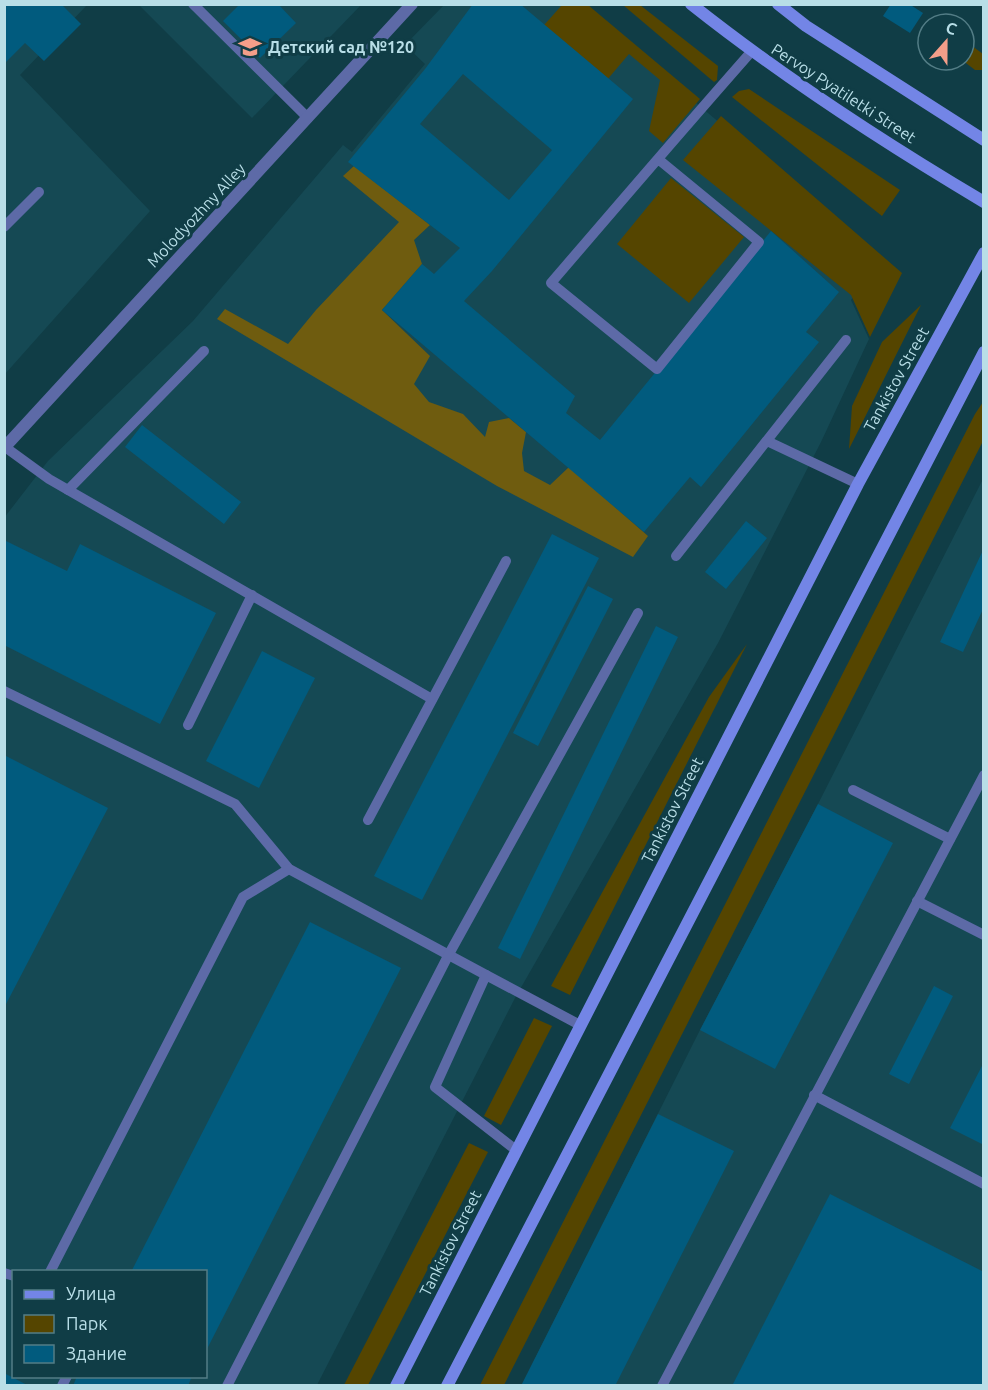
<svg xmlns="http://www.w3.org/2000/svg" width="988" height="1390" viewBox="0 0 988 1390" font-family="Ubuntu,sans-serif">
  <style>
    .built { fill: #154954; fill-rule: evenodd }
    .green { fill: #554500 }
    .forest { fill: #6f5c0f }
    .building { fill: #015b7e; fill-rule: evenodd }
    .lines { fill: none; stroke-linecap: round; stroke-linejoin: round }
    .service { stroke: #5d6aa7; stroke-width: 10 }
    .minor { stroke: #5d6aa7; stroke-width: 12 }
    .secondary { stroke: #7385e6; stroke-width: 12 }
    .labels { text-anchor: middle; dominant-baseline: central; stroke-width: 6; stroke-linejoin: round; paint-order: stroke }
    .poi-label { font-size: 16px; font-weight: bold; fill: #b8dee7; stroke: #103d46; text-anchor: start }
    .street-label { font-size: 16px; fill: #b8dee7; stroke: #103d46 }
  </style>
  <rect width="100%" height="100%" fill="#103d46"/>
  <g class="built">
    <polygon points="5,5 87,5 20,75 150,211 5,374"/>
    <polygon points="139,5 361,5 252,118"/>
    <path d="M444,5H580L882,260L851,300L869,339L821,442L718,643L515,998L317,1385H5L4,518L48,461L193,321L343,145L352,152L425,64L405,45ZM14,1272H206V1376H14Z"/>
    <polygon points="983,479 983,1385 521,1386 700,1030 818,804"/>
  </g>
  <g class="green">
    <polygon points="562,5 588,5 700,99 663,143 649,131 660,80 629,54 601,87 537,33"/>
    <polygon points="623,5 640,5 718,66 717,80 714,82"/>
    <polygon points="964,40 983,54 983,70 975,70 962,60 964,60"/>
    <polygon points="749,89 900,190 882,216 732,97 739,91"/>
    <polygon points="721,116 902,273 870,337 851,295 683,160"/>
    <polygon points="671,178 744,237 689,303 617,244"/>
    <polygon points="921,305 849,449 852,406 882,342"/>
    <polygon points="983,402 983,441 504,1385 480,1385 975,414"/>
    <polygon points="747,644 570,995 551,986 709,697"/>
    <polygon points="534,1018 552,1026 501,1125 484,1116"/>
    <polygon points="469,1143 488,1152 368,1385 344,1385"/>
  </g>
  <polygon class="forest" points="354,166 430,225 414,240 422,264 382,310 430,356 414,384 429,402 463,414 485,437 489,422 509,418 526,432 522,453 524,471 550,485 569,467 648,536 633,557 497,486 217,319 225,309 288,344 316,310 399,222 343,176"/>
  <g class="building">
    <polygon points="4,4 61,4 81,24 44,61 25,43 4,64"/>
    <polygon points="240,4 278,4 296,23 260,58 223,21"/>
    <path d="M473,4H520L633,99L492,271L464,301L575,396L566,413L600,440L771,231L839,292L806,332L819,342L701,487L690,477L644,532L382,310L422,264L434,274L460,248L348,162L425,69ZM463,74L552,150L509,200L420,124Z"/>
    <polygon points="891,4 909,4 923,13 910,33 883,16"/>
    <polygon points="142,425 241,502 224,524 125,447"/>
    <polygon points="746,521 767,538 726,589 705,572"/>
    <polygon points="552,534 599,558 422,900 374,876"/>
    <polygon points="4,540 67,571 80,544 216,613 160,724 4,645"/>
    <polygon points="984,548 984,607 963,652 940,642"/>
    <polygon points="588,586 613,599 538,746 513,733"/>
    <polygon points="656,626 678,637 520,959 498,948"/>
    <polygon points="262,651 315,678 259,788 206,761"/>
    <polygon points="4,755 108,808 4,1008"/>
    <polygon points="818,804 893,843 775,1069 700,1030"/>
    <polygon points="310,922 401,968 206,1351 206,1272 131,1272"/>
    <polygon points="934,986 953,996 909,1084 889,1074"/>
    <polygon points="984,1062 984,1145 950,1128"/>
    <polygon points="658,1114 734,1151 615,1386 521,1386"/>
    <polygon points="830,1194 984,1272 984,1386 732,1386"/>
    <polygon points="4,1373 29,1386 4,1386"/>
    <polygon points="77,1376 192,1376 188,1386 73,1386"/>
  </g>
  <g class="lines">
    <g class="service">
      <polyline points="193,4 308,118"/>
      <path d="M658,159L759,242L657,369L551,283C618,205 684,128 751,52"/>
      <polyline points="4,227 39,192"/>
      <polyline points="767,441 858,484"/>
      <polyline points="5,447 49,479 432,699"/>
      <polyline points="68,490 204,351"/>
      <polyline points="676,556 846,340"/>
      <polyline points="4,691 235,804 289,869 486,975"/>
      <polyline points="188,725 252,595"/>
      <polyline points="853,790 950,839"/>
      <polyline points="368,820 506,561"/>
      <polyline points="917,901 984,935"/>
      <polyline points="814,1095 984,1184"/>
      <polyline points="516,1150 435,1087 486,975 580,1025"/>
      <polyline points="50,1272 243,897 289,869"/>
      <polyline points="4,1273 14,1276"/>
      <polyline points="62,1386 67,1376"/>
      <polyline points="227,1386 449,954 638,613"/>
      <polyline points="662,1386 984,775"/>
    </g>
    <polyline class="minor" points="4,448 412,4"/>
    <g class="secondary">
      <path d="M691,4C783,77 883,142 984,202"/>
      <polyline points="778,4 806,26 984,140"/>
      <polyline points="396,1386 858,484 984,253"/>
      <polyline points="447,1386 984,352"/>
    </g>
  </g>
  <defs>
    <g id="school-bare" transform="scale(1.8)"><path d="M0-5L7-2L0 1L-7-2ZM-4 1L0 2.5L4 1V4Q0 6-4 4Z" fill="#f49e89" stroke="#103d46" stroke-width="2.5" paint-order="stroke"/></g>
  </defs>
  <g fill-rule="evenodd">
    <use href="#school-bare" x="250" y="47"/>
  </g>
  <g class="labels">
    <g class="poi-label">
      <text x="268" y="47">Детский сад №120</text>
    </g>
    <g class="street-label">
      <text transform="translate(844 93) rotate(33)">Pervoy Pyatiletki Street</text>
      <text transform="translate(196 215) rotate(-47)">Molodyozhny Alley</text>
      <text transform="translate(896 379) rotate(-61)">Tankistov Street</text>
      <text transform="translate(672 810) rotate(-63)">Tankistov Street</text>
      <text transform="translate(450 1243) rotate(-63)">Tankistov Street</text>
    </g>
  </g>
  <rect width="988" height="1390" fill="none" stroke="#b8dee7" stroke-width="12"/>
  <rect x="12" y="1270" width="195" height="108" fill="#103d46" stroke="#537d86" stroke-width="1.5"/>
  <rect x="24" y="1290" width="30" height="9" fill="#7385e6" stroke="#537d86" stroke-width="1.5"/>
  <text x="66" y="1300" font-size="18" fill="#b8dee7">Улица</text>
  <rect x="24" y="1315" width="30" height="18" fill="#554500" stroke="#537d86" stroke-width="1.5"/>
  <text x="66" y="1330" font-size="18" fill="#b8dee7">Парк</text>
  <rect x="24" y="1345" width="30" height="18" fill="#015b7e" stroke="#537d86" stroke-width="1.5"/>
  <text x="66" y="1360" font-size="18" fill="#b8dee7">Здание</text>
  <g transform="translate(946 42) rotate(21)"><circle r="28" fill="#103d46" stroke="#537d86" stroke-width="1.5"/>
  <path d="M0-4.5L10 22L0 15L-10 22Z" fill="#f49e89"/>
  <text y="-9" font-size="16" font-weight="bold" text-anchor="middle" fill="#b8dee7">С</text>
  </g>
</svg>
